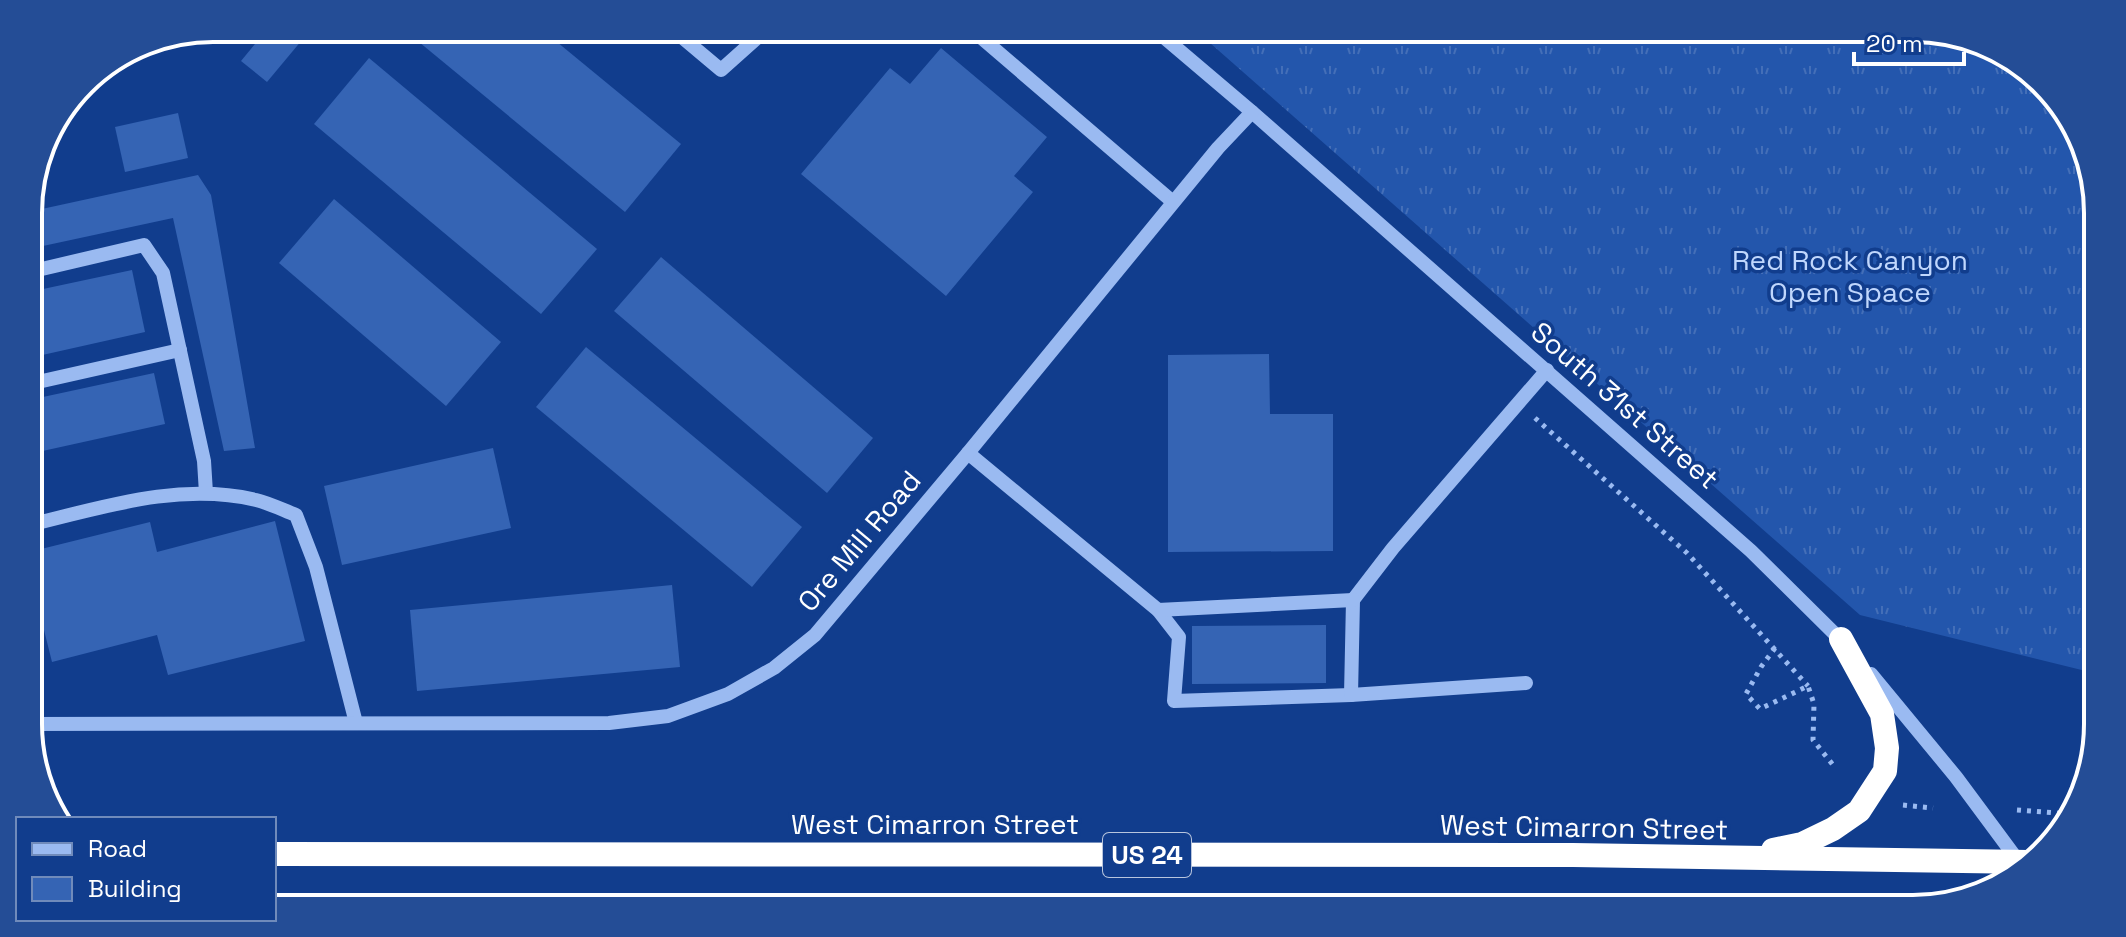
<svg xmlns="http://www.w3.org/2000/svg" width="2126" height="937" viewBox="0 0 2126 937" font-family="'Space Grotesk',sans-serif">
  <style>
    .grass { fill: url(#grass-tufts) }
    .building { fill: #3564b4 }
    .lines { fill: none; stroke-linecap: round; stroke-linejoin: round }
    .path { stroke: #9abaf1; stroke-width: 5; stroke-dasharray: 4 6; stroke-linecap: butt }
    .minor { stroke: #9abaf1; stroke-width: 14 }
    .highway { stroke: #fff; stroke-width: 24 }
    .labels { text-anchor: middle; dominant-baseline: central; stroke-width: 7; stroke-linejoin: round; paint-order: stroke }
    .shield { fill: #113d8d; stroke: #b8c5dd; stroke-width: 2 }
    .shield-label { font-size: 26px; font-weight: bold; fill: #fff }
    .park-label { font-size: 28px; fill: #c0d7fd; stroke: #113d8d }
    .street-label { font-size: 28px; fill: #fff; stroke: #113d8d }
    .rim { fill: none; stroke: #fff; stroke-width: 4 }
  </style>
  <defs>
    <pattern id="grass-tufts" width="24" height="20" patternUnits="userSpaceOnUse" patternTransform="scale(2)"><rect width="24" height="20" fill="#2356ac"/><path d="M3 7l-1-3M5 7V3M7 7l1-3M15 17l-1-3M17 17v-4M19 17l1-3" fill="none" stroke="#446fb8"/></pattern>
  </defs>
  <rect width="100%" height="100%" fill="#113d8d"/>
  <polygon class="grass" points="1193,28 1913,28 1984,42 2060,100 2096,188 2098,674 1860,615"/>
  <g class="building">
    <polygon points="268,28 312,28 267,82 241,61"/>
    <polygon points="402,28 540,28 681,144 625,212"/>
    <polygon points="204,30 192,45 179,35 191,32"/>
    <polygon points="941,48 1047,137 1014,176 1033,192 946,296 801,174 890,68 910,84"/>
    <polygon points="369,58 597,249 541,314 314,124"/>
    <polygon points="178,113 188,158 125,172 115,127"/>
    <polygon points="198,175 211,195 255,448 224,451 173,218 29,249 28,212"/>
    <polygon points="334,199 501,342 446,406 279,263"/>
    <polygon points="661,257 873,438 827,493 614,311"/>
    <polygon points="132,270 145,332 29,358 29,292"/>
    <polygon points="586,347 802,527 752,587 536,407"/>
    <polygon points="1269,354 1270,414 1333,414 1333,551 1168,552 1168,355"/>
    <polygon points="154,373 165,424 29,454 29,400"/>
    <polygon points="493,448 511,528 342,565 324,486"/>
    <polygon points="275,521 305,641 168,675 157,635 52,662 40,614 29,617 29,552 150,522 157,552"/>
    <polygon points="672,585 680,667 417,691 410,610"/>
    <polygon points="1326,625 1326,683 1192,684 1192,626"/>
  </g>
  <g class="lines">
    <g class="path">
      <polyline points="1535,418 1687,553 1808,686"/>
      <polyline points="1775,648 1761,667 1746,694 1760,709 1808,686 1814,704 1813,740 1833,765"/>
      <polyline points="1903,805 1933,808"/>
      <polyline points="2017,810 2069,814"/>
    </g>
    <g class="minor">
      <polyline points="671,28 721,70 768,28"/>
      <polyline points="970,28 1173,202"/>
      <polyline points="1153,28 1252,112 1751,551 1844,643"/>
      <polyline points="29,272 144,245 163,273 204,461 206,493"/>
      <polyline points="29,384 180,350"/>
      <polyline points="968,453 1158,610 1179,637 1174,701 1351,695 1353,600 1393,548 1547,370"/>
      <path d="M29,525C104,507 179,482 256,500C269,503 283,510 296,515L316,567L356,723"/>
      <polyline points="1158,610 1353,600"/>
      <polyline points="1871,674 1956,777 2019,862"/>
      <polyline points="1351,695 1526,683"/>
      <polyline points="30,724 609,723 668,716 728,694 774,668 815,635 968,453 1218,148 1252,112"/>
    </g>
    <g class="highway">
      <polyline points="1773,850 1802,844 1833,829 1859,811 1885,771 1887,748 1882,714 1841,639"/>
      <polyline points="274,854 1573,855 2029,862"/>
      <polyline points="274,908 327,906 565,909"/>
    </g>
  </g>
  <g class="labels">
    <rect class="shield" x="1103" y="833" width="88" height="44" rx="6"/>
    <g class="shield-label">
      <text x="1147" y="855">US 24</text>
    </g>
    <g class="park-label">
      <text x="1850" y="260">Red Rock Canyon<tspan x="1850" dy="32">Open Space</tspan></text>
    </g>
    <g class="street-label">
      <text transform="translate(1625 405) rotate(41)">South 31st Street</text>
      <text transform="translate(859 541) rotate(-50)">Ore Mill Road</text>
      <text x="935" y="824">West Cimarron Street</text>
      <text transform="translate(1584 827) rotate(1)">West Cimarron Street</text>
    </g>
  </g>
  <path d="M0 0H2126V937H0ZM213 42H1913A171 171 0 0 1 2084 213V724A171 171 0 0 1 1913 895H213A171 171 0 0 1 42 724V213A171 171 0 0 1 213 42Z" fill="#244d96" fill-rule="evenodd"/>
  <path class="rim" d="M213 42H1913A171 171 0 0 1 2084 213V724A171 171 0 0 1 1913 895H213A171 171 0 0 1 42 724V213A171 171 0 0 1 213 42Z"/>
  <rect x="16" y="817" width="260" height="104" fill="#113d8d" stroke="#708bbb" stroke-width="2"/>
  <rect x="32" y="843" width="40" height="12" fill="#9abaf1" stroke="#708bbb" stroke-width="2"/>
  <text x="88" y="857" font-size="24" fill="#ffffff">Road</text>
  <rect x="32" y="877" width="40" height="24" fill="#3564b4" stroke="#708bbb" stroke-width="2"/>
  <text x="88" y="897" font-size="24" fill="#ffffff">Building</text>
  <path d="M1854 52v12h110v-12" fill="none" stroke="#ffffff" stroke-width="4"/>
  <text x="1866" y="52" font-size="24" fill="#ffffff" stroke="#113d8d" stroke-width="6" paint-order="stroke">20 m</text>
</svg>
